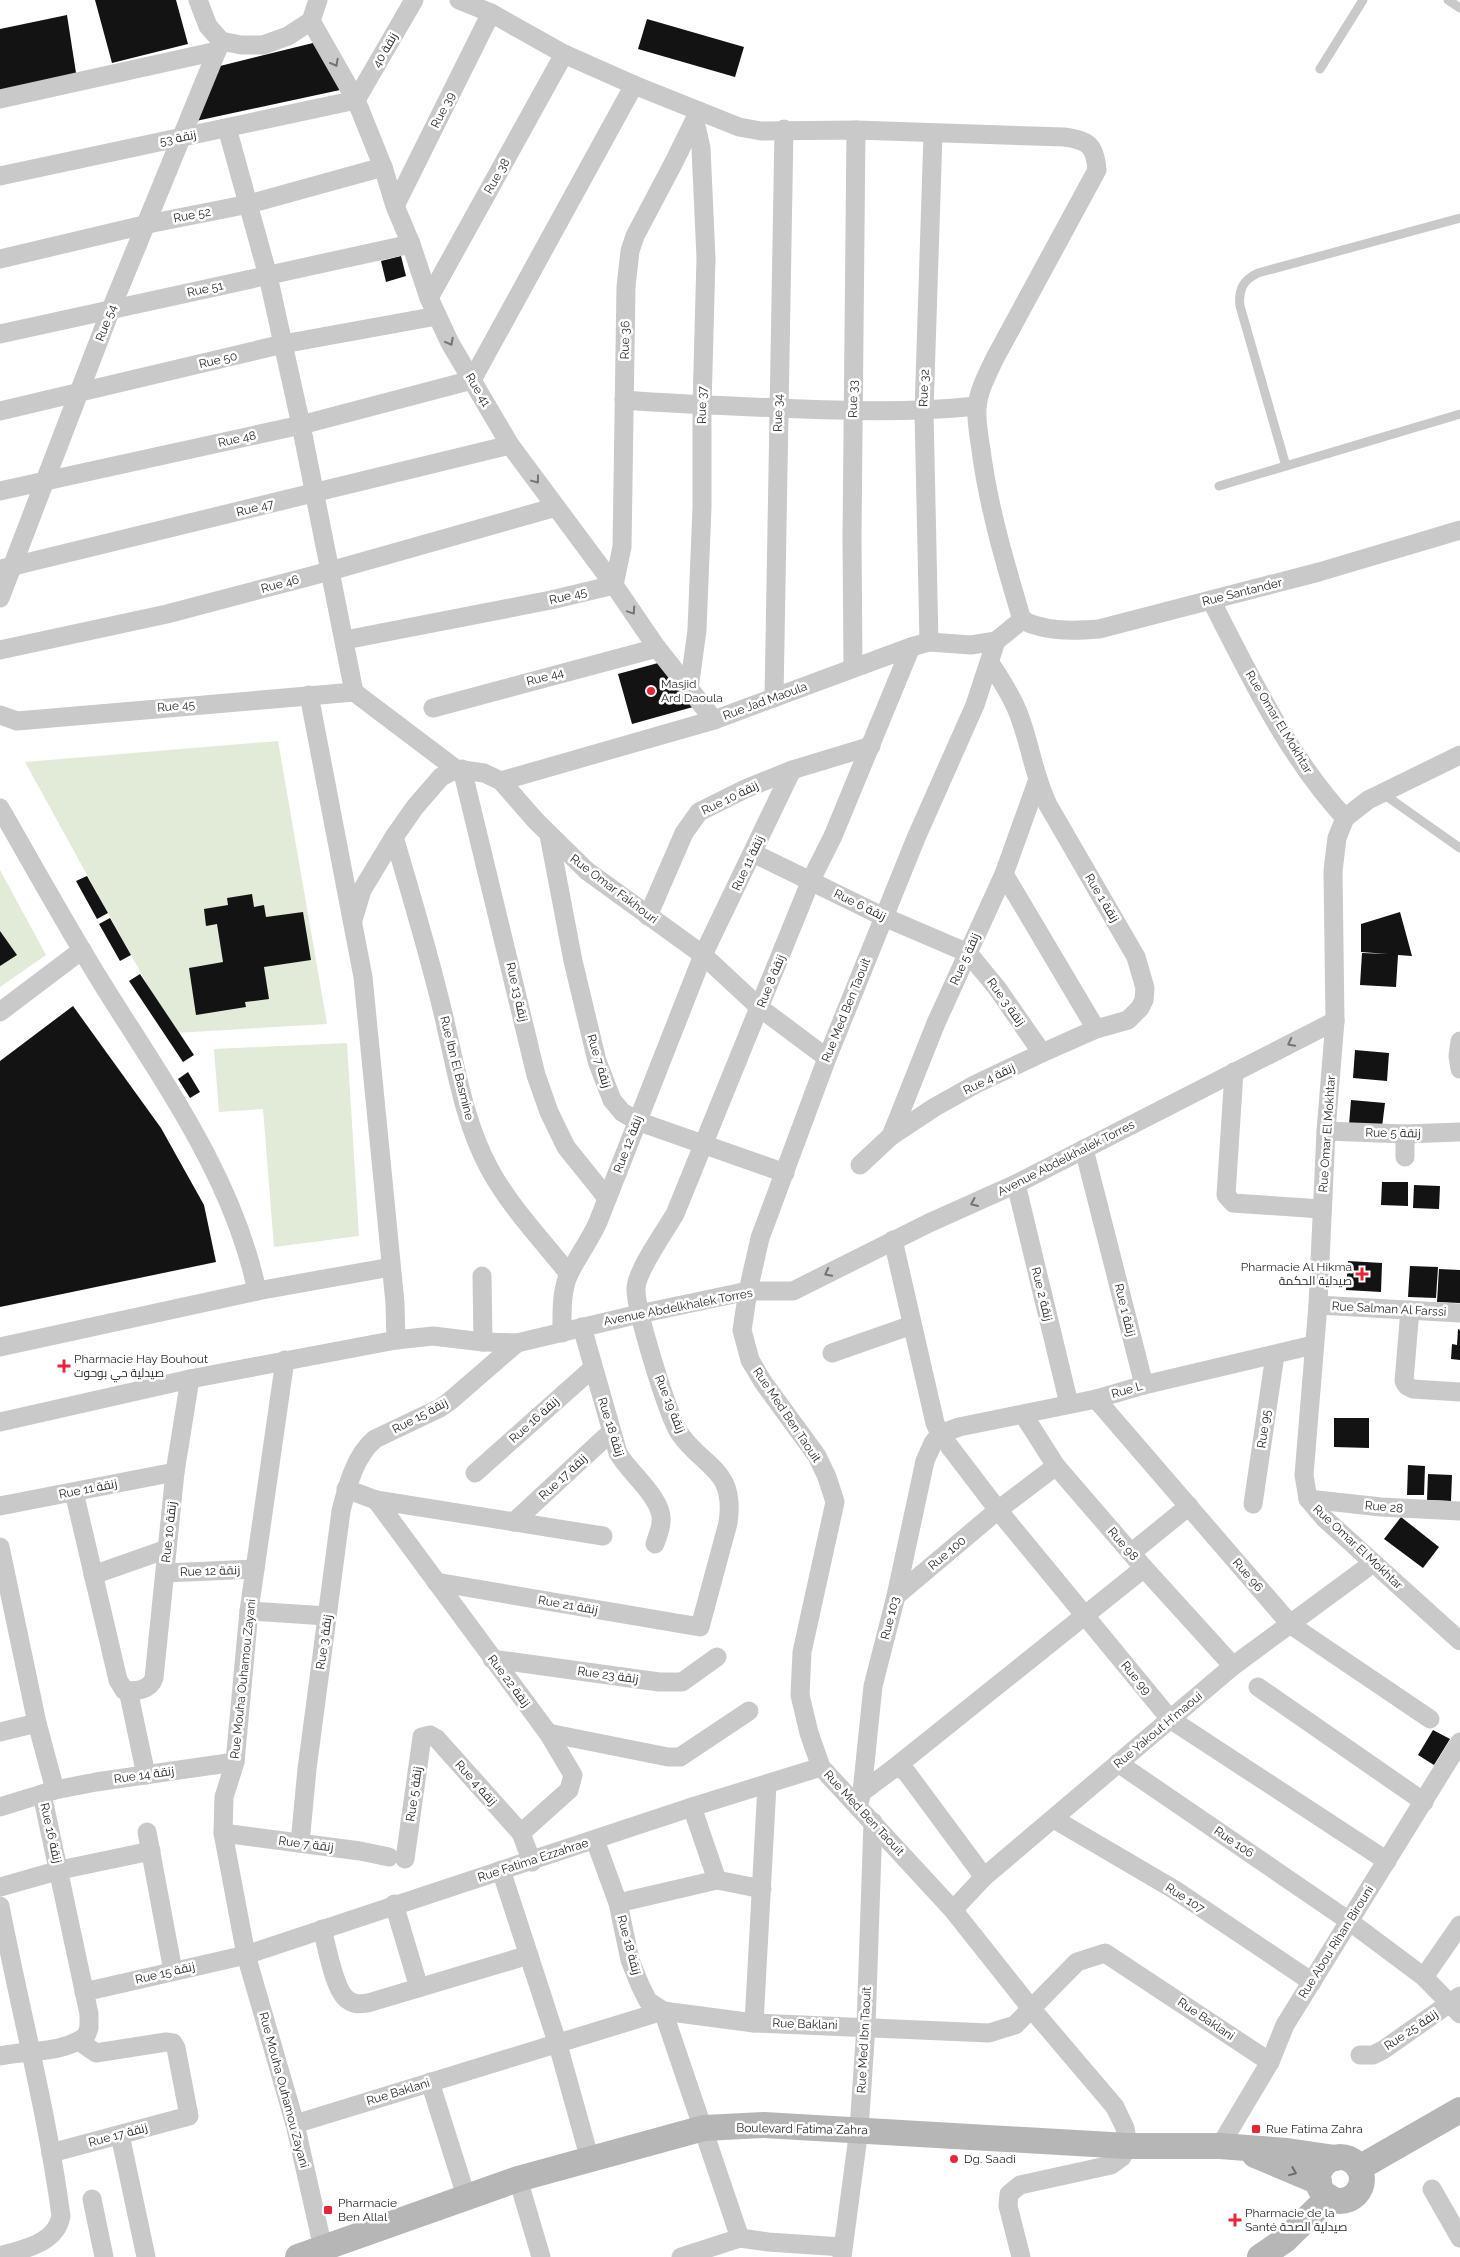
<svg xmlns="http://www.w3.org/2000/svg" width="1460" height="2257" viewBox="0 0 1460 2257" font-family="Raleway,Cairo,sans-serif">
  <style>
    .green { fill: #e2ead8 }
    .building { fill: #131313 }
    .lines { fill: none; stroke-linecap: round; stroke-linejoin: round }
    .lane { stroke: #c9c9c9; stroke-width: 9 }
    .street { stroke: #c9c9c9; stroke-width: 19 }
    .secondary { stroke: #b6b6b6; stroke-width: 26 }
    .oneway { stroke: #737373 }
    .oneway2 { stroke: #6a6a6a }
    .poi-dot { fill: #eb2538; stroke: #fff; stroke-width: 2 }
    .labels { text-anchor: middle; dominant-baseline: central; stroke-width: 5; stroke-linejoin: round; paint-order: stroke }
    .street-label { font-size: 12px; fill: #2c2c2c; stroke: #fff }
    .poi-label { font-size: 12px; fill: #2c2c2c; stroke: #fff; text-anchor: start }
  </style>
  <rect width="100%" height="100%" fill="#fff"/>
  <g class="green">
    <polygon points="278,741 327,1024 174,1033 25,762"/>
    <polygon points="0,870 46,955 0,987"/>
    <polygon points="347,1043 359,1236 274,1247 263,1109 219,1112 214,1049"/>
  </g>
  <g class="building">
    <polygon points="95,0 176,0 188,44 112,63"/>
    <polygon points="67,15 76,73 0,93 0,29"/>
    <polygon points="647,19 744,47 735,77 638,49"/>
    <polygon points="317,42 340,90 196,121 220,66"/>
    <polygon points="401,256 406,276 386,282 381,261"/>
    <polygon points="658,663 693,707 632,724 618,674"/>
    <polygon points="87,876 108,913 97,919 76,881"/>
    <polygon points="252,894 254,907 264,905 266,917 303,912 311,960 264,967 269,999 245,1002 246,1007 196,1015 189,968 223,962 217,924 206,926 204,909 228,905 227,898"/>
    <polygon points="1400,912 1412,956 1398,955 1396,987 1360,985 1362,953 1388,954 1361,952 1361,924"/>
    <polygon points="110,918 131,955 120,961 99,924"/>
    <polygon points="0,931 17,955 0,966"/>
    <polygon points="140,974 194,1055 183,1062 129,981"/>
    <polygon points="73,1006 161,1128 204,1205 216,1262 0,1307 0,1061"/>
    <polygon points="1355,1050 1389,1053 1387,1081 1353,1078"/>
    <polygon points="188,1072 200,1092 190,1098 178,1079"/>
    <polygon points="1351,1100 1385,1103 1382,1127 1349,1125"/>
    <polygon points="1382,1182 1408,1182 1408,1206 1381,1205"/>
    <polygon points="1414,1185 1440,1186 1439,1209 1413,1208"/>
    <polygon points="1348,1261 1382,1263 1381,1292 1346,1290"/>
    <polygon points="1410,1266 1438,1267 1436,1298 1408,1297"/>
    <polygon points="1439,1269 1460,1270 1460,1303 1437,1302"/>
    <polygon points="1458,1329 1460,1330 1460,1360 1451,1359 1452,1344 1457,1345"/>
    <polygon points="1334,1418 1369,1418 1369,1448 1334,1447"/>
    <polygon points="1408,1465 1425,1466 1424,1495 1407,1495"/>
    <polygon points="1428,1474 1452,1475 1451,1501 1427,1500"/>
    <polygon points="1401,1517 1439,1547 1423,1568 1384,1539"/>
    <polygon points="1433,1730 1450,1739 1434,1765 1418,1755"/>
  </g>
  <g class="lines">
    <g class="lane">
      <polyline points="1448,0 1460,8"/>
      <polyline points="1320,69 1363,0"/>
      <path d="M1286,466L1240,306C1238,290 1243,280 1258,273L1460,218"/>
      <polyline points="1219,486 1460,414"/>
      <polyline points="1382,793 1460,848"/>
    </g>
    <g class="street">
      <polyline points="198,0 208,26 221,41 241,45 263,45 288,36 311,21 318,0"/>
      <path d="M459,0L491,13L564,54L634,85L739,127L761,131L856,130L1064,137C1088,140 1095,145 1097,170L995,358C988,373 978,391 977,408C976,424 980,441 982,457C990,513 1006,566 1022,620"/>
      <polyline points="311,21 356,100 383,167 395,206 411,244 429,298 450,343 510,445 614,585 657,648 714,720"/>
      <polyline points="0,99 217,51"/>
      <polyline points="227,128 268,276 301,425 354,692"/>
      <polyline points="0,176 356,100 414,0"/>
      <polyline points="395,206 491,13"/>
      <polyline points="0,259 148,224 249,204 383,167"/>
      <polyline points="429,298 564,54"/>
      <polyline points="0,334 411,244"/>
      <path d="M624,400C676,404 727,406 780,408C847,411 909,413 977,406"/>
      <polyline points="0,411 283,344 437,316"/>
      <polyline points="0,491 301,425 472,380 634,85"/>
      <polyline points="1,569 510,445"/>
      <polyline points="0,598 111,309 221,41"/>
      <path d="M1211,600C1250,676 1287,755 1345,818"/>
      <path d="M1022,620C1046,632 1073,631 1099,629L1319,572L1460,530"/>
      <polyline points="345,640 551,600 614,585 622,547 626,287 630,251 635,236 674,162 699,111"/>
      <polyline points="996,641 975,705 916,838 827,1058 760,1238 748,1291 742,1330 750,1360 763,1382 817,1456 827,1477 835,1502 802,1652 800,1695 809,1733 821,1767 953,1910 1030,2007 1115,2107 1125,2128 1128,2146 1122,2157 1111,2165 1020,2185 1009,2194 1008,2206 1021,2257"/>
      <polyline points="929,642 924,411 933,134"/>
      <polyline points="0,650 167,614 330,571 556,507"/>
      <polyline points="853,667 852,537 856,130"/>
      <polyline points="689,689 697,630 702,507 702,406 706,258 701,148 695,121"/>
      <polyline points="354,692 456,769 484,773 501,781 536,821 587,871 703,955 760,1008 827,1058"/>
      <polyline points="309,695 363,977 395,1303 396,1340"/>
      <polyline points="774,698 784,129"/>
      <polyline points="433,708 657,648"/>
      <polyline points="0,715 17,721 354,692"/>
      <polyline points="1460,755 1368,800 1345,818 1337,838 1333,871 1335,1021 1326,1131 1318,1305 1304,1475 1308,1499 1324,1518 1460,1641"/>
      <polyline points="462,769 536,1075 549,1112 566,1147 607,1198"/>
      <polyline points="501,781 714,720 911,647 929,642 971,645 996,641 1022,620"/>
      <path d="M0,808C34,867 67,927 103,985C164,1083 233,1177 257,1291"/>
      <polyline points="549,835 573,961 597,1061 612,1100 622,1112 637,1121 785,1173"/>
      <path d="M394,837C411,894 428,951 442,1009C455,1062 463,1120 489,1168C510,1207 542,1240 569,1274"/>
      <polyline points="753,853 884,917 968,953 997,988 1042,1053"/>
      <polyline points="1004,874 1096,1029"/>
      <polyline points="648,916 684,833 699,812 745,789 792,770 871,746"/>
      <polyline points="353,920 362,890 394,837 415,807 441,777 456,769"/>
      <polyline points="0,1012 82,950"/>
      <polyline points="1460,1041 1458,1056 1460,1069"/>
      <polyline points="1234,1072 1226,1195 1233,1203 1322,1209"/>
      <polyline points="1326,1131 1405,1134 1460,1132"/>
      <polyline points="891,1136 936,1023 1004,874 1037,782"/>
      <polyline points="1084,1149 1144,1385"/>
      <polyline points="1405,1157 1405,1134"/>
      <path d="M860,1165L891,1136L935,1107L976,1084L1042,1053L1096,1029L1128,1020L1140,1008L1144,1000L1145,988L1136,957L1048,805C1033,774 1030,741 1017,710C1010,693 1000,678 990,663"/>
      <polyline points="1016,1184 1069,1404"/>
      <polyline points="893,1240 935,1423 940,1434 998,1510 1170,1719 1387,1861"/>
      <polyline points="482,1276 483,1342"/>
      <polyline points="1318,1305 1460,1313"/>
      <polyline points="1410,1310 1404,1381 1407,1386 1413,1389 1460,1392"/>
      <path d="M582,1327L618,1453C629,1473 664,1499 661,1522C661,1529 657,1537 655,1544"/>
      <path d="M562,1333C562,1314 561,1291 569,1274C578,1256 590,1240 598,1222L703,955L792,770"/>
      <polyline points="0,1347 257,1291 391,1267"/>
      <polyline points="832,1353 912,1325"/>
      <polyline points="285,1360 249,1611 235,1762 224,1797 223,1833 246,1955 295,2124 325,2257"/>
      <polyline points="1096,1399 1291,1625 1430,1719"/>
      <polyline points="1023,1414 1056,1466 1144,1568 1233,1666"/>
      <polyline points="0,1422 190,1379 396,1340 433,1336 483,1342 517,1343 639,1314 748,1291 793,1291 929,1223 1016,1184 1335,1021"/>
      <polyline points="940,1434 959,1427 1096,1399 1144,1385 1313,1345"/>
      <polyline points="475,1473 593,1368"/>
      <polyline points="346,1489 376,1500 603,1536"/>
      <path d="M74,1492L118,1680L124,1690C136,1692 150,1690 154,1678L175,1472L190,1379"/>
      <polyline points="1308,1499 1381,1507 1460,1511"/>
      <polyline points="376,1500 548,1733 573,1775 569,1790 521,1833 532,1862"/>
      <polyline points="1253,1504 1275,1355"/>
      <polyline points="0,1506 175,1472"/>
      <polyline points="514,1522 611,1432"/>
      <path d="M0,1547L37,1723L55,1790L42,1794L89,2014V2028L86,2036C62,2054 28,2050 0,2056"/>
      <polyline points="1131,1553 1189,1506"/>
      <polyline points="165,1573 255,1569"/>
      <polyline points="93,1575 167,1549"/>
      <path d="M436,1582L700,1627L728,1523C736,1469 705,1469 680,1434C668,1416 635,1309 636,1288C637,1270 665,1231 675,1214L811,880L833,836L911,647"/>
      <polyline points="896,1596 998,1510 1056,1466"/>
      <polyline points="249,1611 327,1616"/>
      <polyline points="492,1659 659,1682 682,1682 717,1657"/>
      <polyline points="1258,1687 1424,1802"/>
      <polyline points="128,1690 146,1775"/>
      <polyline points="0,1732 37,1723"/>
      <polyline points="548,1733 668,1757 680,1757 749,1711"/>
      <polyline points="1118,1763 1349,1921 1424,1977 1460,2014"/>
      <polyline points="893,1769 1144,1568"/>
      <polyline points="55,1790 96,1782 235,1762"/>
      <polyline points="862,1792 893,1769 900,1768 907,1773 984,1877"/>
      <polyline points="0,1807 42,1794"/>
      <polyline points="692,1807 717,1880 762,1889"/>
      <polyline points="858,1807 862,1792 873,1686 896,1596 925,1461 933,1443 940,1434"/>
      <polyline points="1054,1819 1175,1890 1312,1982"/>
      <polyline points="147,1832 173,1971"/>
      <polyline points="223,1833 360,1851 389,1857"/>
      <polyline points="595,1840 618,1903 630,1960 640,1985 648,2001 663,2011 740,2238"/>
      <path d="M300,1843L307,1769L341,1511C347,1487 355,1455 375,1439L440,1408L450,1401L517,1343"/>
      <polyline points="405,1859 422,1737 430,1735 437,1739 521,1833"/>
      <polyline points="501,1870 558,2045 590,2160"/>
      <polyline points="0,1887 60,1870 151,1851"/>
      <polyline points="618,1903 717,1880"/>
      <polyline points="394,1904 419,1988"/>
      <path d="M0,1906C20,2010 47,2111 61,2216C56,2244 23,2249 0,2256"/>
      <polyline points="953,1910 984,1877 1233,1666 1373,1563"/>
      <path d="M322,1929C327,1946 334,1991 348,2000C355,2005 360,2004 368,2003L529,1955"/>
      <polyline points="1424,1977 1460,1925"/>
      <polyline points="84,1992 246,1955 692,1807 821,1767"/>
      <polyline points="754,2023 767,1785"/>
      <polyline points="1360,2055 1373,2055 1383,2050 1460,1996"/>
      <polyline points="430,2082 466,2196"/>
      <polyline points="295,2124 663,2011 754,2023 989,2033 1015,2025 1077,1962 1105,1953 1270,2062"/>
      <polyline points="120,2135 146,2257"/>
      <polyline points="1220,2146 1270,2062 1285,2025 1460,1742"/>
      <polyline points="51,2153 189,2116 176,2048 173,2043 166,2042 96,2053 79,2041"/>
      <polyline points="518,2179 541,2257"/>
      <polyline points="1432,2189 1460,2238"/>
      <polyline points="92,2199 104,2257"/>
      <polyline points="681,2257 740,2238 768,2242 843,2247"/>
      <polyline points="842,2257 859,2129 866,2026 873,1822"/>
    </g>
    <g class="secondary">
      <polyline points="1255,2155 1319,2182"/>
      <circle cx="1340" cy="2179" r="22"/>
      <polyline points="1359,2168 1460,2110"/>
      <polyline points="298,2257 518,2179 704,2128 764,2125 1128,2146 1220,2146 1287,2151 1335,2158"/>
      <polyline points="1260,2257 1285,2240 1329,2197"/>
    </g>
  </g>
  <defs><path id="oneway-chevron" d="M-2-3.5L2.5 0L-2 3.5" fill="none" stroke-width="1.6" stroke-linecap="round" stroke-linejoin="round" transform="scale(1.25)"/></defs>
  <g class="oneway">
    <use href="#oneway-chevron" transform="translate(335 63) rotate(61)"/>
    <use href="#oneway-chevron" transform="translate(450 342) rotate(62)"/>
    <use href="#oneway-chevron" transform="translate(536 480) rotate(53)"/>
    <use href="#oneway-chevron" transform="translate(632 611) rotate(56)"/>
    <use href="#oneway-chevron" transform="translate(1291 1043) rotate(153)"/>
    <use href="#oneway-chevron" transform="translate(974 1203) rotate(156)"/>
    <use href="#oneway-chevron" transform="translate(828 1273) rotate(153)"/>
  </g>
  <use class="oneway2" href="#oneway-chevron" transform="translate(1293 2172) rotate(22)"/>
  <g class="poi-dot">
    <circle cx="651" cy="691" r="5"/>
    <path d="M1359.5 1266.5h5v5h5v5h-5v5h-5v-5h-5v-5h5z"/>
    <path d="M61.5 1358.5h5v5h5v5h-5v5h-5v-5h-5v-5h5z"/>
    <rect x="1251" y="2124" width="10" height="10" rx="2.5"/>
    <circle cx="954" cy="2159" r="5"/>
    <rect x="323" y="2205" width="10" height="10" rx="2.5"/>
    <path d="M1232.5 2212.5h5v5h5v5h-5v5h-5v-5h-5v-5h5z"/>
  </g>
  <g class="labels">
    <g class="street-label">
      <text transform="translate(385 50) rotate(-60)">زنقة 40</text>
      <text transform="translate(443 110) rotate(-63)">Rue 39</text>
      <text transform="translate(178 138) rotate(-11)">زنقة 53</text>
      <text transform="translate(497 176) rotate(-60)">Rue 38</text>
      <text transform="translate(192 215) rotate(-11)">Rue 52</text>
      <text transform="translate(205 289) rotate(-12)">Rue 51</text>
      <text transform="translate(106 323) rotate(-69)">Rue 54</text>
      <text transform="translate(625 340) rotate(-89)">Rue 36</text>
      <text transform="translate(218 360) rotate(-13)">Rue 50</text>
      <text transform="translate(924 388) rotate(-88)">Rue 32</text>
      <text transform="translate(478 390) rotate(59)">Rue 41</text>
      <text transform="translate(853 399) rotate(-89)">Rue 33</text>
      <text transform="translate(702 405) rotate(-89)">Rue 37</text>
      <text transform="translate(778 413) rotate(-89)">Rue 34</text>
      <text transform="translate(237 439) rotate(-12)">Rue 48</text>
      <text transform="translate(255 508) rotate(-14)">Rue 47</text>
      <text transform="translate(280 584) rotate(-15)">Rue 46</text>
      <text transform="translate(1242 592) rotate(-14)">Rue Santander</text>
      <text transform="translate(568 596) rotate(-13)">Rue 45</text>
      <text transform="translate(545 677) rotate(-15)">Rue 44</text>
      <text transform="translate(765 701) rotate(-20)">Rue Jad Maoula</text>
      <text transform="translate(176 706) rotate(-5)">Rue 45</text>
      <text transform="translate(1279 722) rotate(59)">Rue Omar El Mokhtar</text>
      <text transform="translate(730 798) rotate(-26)">Rue 10 زنقة</text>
      <text transform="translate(748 863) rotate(-65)">Rue 11 زنقة</text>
      <text transform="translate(614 889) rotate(37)">Rue Omar Fakhouri</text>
      <text transform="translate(1102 898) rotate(59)">Rue 1 زنقة</text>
      <text transform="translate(860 905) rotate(26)">Rue 6 زنقة</text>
      <text transform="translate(965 959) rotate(-66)">Rue 5 زنقة</text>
      <text transform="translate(771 981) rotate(-68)">Rue 8 زنقة</text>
      <text transform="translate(517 992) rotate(77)">Rue 13 زنقة</text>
      <text transform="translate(1006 1002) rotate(54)">Rue 3 زنقة</text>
      <text transform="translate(846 1010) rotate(-68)">Rue Med Ben Taouit</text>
      <text transform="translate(599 1061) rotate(73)">Rue 7 زنقة</text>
      <text transform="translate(457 1068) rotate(76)">Rue Ibn El Basmine</text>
      <text transform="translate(989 1079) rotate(-26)">Rue 4 زنقة</text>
      <text transform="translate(1393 1133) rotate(1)">Rue 5 زنقة</text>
      <text transform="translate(1327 1134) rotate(-86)">Rue Omar El Mokhtar</text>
      <text transform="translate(628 1144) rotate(-69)">Rue 12 زنقة</text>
      <text transform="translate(1066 1158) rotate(-27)">Avenue Abdelkhalek Torres</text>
      <text transform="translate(1042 1294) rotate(76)">Rue 2 زنقة</text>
      <text transform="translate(678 1307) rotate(-11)">Avenue Abdelkhalek Torres</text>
      <text transform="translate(1389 1309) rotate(3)">Rue Salman Al Farssi</text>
      <text transform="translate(1125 1310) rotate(76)">Rue 1 زنقة</text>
      <text transform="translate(1127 1390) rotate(-16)">Rue L</text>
      <text transform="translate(670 1404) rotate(68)">Rue 19 زنقة</text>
      <text transform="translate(787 1415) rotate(56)">Rue Med Ben Taouit</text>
      <text transform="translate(420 1416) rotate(-28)">Rue 15 زنقة</text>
      <text transform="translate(534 1420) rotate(-42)">Rue 16 زنقة</text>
      <text transform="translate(611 1427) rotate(72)">Rue 18 زنقة</text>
      <text transform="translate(1264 1429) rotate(-82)">Rue 95</text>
      <text transform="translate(563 1477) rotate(-43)">Rue 17 زنقة</text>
      <text transform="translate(88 1489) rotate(-11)">Rue 11 زنقة</text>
      <text transform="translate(1384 1507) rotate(5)">Rue 28</text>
      <text transform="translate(169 1532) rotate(-84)">Rue 10 زنقة</text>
      <text transform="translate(1123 1544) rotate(49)">Rue 98</text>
      <text transform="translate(1358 1547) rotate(43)">Rue Omar El Mokhtar</text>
      <text transform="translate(947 1553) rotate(-40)">Rue 100</text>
      <text transform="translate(210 1571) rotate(-2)">Rue 12 زنقة</text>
      <text transform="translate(1248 1575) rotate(49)">Rue 96</text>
      <text transform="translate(568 1605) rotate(10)">Rue 21 زنقة</text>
      <text transform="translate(890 1618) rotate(-76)">Rue 103</text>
      <text transform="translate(324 1642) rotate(-82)">Rue 3 زنقة</text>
      <text transform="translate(608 1675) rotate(8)">Rue 23 زنقة</text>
      <text transform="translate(1136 1678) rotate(50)">Rue 99</text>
      <text transform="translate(243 1679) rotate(-84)">Rue Mouha Ouhamou Zayani</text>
      <text transform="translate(509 1681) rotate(53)">Rue 22 زنقة</text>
      <text transform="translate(1158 1730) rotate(-40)">Rue Yakout H'maoui</text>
      <text transform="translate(144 1775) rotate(-8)">Rue 14 زنقة</text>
      <text transform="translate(476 1783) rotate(48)">Rue 4 زنقة</text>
      <text transform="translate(414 1794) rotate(-82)">Rue 5 زنقة</text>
      <text transform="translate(864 1813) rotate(47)">Rue Med Ben Taouit</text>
      <text transform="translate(51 1833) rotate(77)">Rue 16 زنقة</text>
      <text transform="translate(1234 1842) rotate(34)">Rue 106</text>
      <text transform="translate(306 1844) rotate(7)">Rue 7 زنقة</text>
      <text transform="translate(533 1860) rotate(-18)">Rue Fatima Ezzahrae</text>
      <text transform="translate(1185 1898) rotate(33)">Rue 107</text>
      <text transform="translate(1336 1942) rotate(-58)">Rue Abou Rihan Birouni</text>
      <text transform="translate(629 1945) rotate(75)">Rue 18 زنقة</text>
      <text transform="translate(165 1973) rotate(-13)">Rue 15 زنقة</text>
      <text transform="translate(1206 2019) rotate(34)">Rue Baklani</text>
      <text transform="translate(805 2024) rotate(2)">Rue Baklani</text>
      <text transform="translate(1411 2030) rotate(-34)">Rue 25 زنقة</text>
      <text transform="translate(864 2040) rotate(-87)">Rue Med Ibn Taouit</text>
      <text transform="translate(284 2090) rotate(75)">Rue Mouha Ouhamou Zayani</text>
      <text transform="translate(398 2092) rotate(-17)">Rue Baklani</text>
      <text transform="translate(802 2129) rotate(1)">Boulevard Fatima Zahra</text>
      <text transform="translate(118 2135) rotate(-15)">Rue 17 زنقة</text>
    </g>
    <g class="poi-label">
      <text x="661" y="684">Masjid<tspan x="661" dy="14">Ard Daoula</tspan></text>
      <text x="1352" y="1267" text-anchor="end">Pharmacie Al Hikma<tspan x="1352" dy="14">صيدلية الحكمة</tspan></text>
      <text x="74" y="1359">Pharmacie Hay Bouhout<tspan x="74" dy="14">صيدلية حي بوحوت</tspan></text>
      <text x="1266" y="2129">Rue Fatima Zahra</text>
      <text x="964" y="2159">Dg. Saadi</text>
      <text x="338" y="2203">Pharmacie<tspan x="338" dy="14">Ben Allal</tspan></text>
      <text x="1245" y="2213">Pharmacie de la<tspan x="1245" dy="14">Santé صيدلية الصحة</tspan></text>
    </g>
  </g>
</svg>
